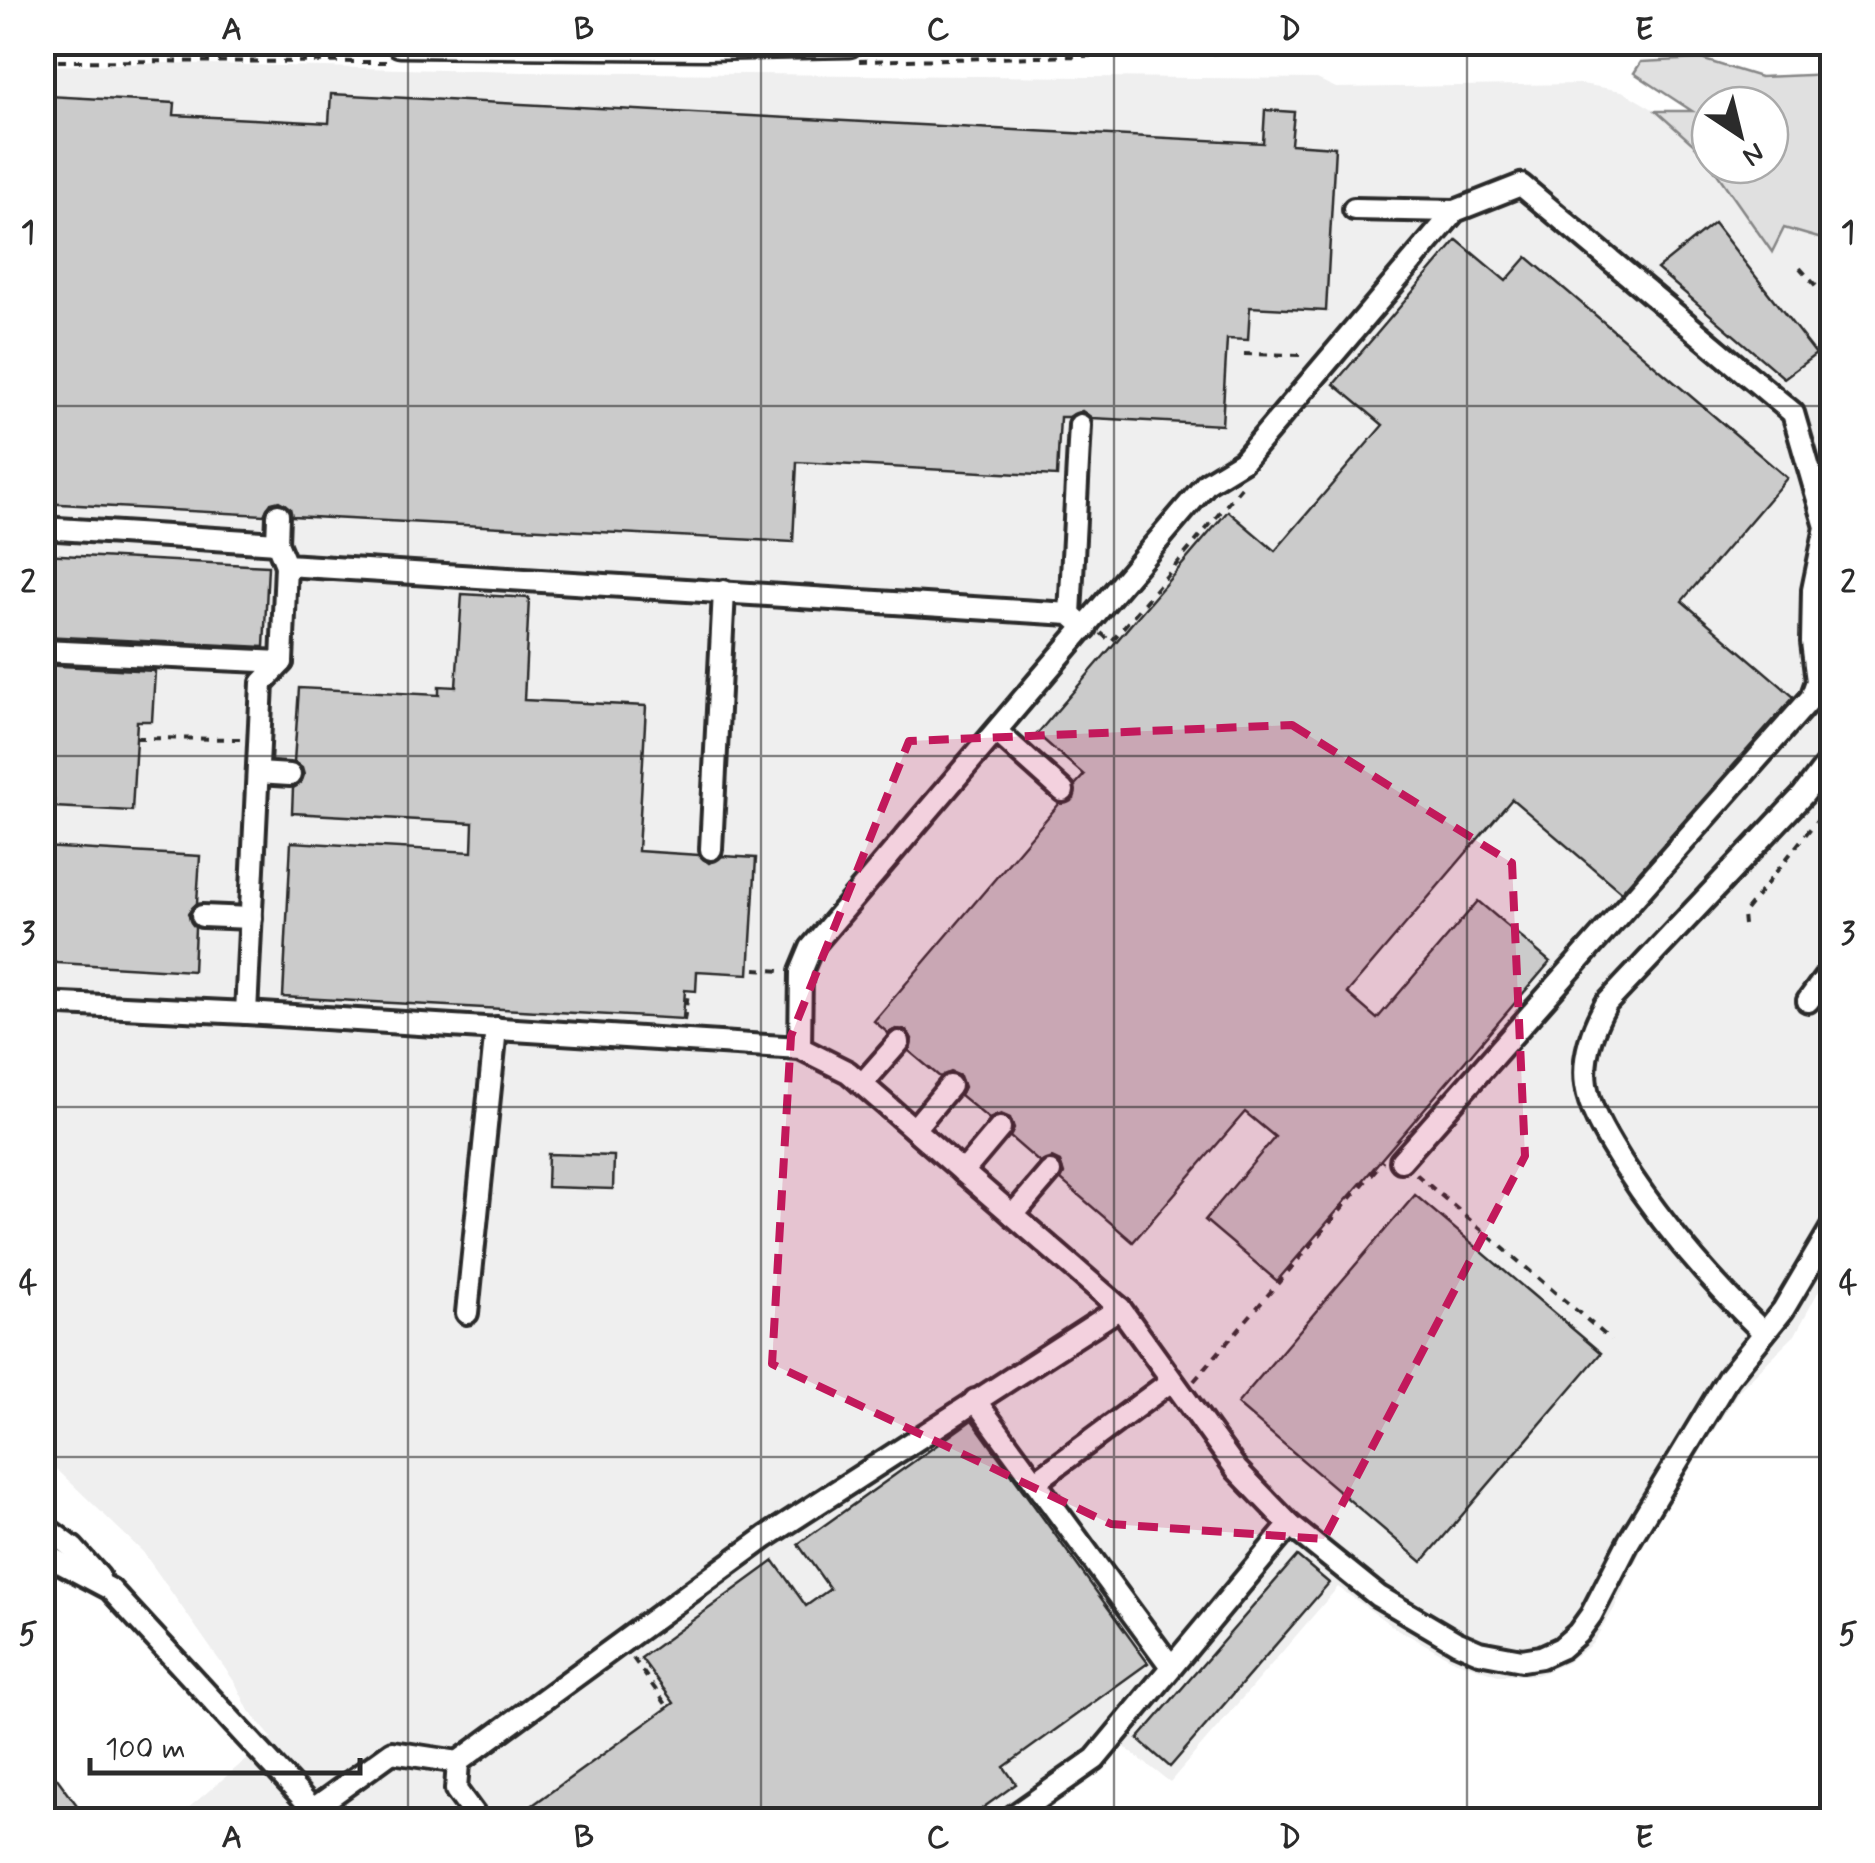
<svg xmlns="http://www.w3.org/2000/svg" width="1875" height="1863" viewBox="0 0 1875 1863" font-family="Mynerve,sans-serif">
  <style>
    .built { fill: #efefef }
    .green { fill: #e0e0e0; stroke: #868686; stroke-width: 2.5 }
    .building { fill: #cbcbcb; stroke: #2b2b2b; stroke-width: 2.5 }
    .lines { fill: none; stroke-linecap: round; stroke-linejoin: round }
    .minor-casing { stroke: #2b2b2b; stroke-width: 28 }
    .major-casing { stroke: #2b2b2b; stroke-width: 35 }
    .path { stroke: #2b2b2b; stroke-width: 4; stroke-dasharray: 8 8; stroke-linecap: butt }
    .minor { stroke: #fff; stroke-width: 20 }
    .major { stroke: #fff; stroke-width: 28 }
    .marked { fill: #c2185b; fill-opacity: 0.2; stroke: #c2185b; stroke-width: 8; stroke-dasharray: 20 12; stroke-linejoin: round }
    .grid { fill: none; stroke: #2b2b2b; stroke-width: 2.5; stroke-opacity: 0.55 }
    .neatline { fill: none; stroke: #2b2b2b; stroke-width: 4 }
    .grid-label { font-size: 32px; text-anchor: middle; font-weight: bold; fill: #2b2b2b }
  </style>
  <rect width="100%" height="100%" fill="#fff"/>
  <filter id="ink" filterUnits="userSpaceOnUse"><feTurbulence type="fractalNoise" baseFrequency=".01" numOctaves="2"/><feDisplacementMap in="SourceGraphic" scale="20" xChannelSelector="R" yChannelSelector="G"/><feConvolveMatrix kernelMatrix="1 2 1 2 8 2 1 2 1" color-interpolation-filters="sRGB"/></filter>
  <g filter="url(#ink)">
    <polygon class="built" points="167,63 522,72 1317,79 1336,88 1582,84 1622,91 1656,111 1702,152 1772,251 1783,228 1832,242 1832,1266 1795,1335 1740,1389 1677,1488 1652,1526 1614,1609 1592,1644 1566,1663 1537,1675 1498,1675 1454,1660 1395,1628 1338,1587 1170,1782 1123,1746 1091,1779 1030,1820 174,1820 272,1738 249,1711 236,1684 143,1552 43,1456 42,66"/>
    <polygon class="green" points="1701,59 1760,77 1832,74 1832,242 1784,228 1772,252 1711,165 1770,165 1770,105 1710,105 1710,164 1702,152 1656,111 1692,111 1634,73 1641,62"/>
    <g class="building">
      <polygon points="331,94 1263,143 1265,110 1294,112 1291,144 1335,147 1326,311 1250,307 1248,340 1227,339 1222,425 1092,418 1082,411 1069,417 1060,417 1057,476 797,462 793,542 292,516 290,508 279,501 271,503 264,515 42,503 42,108 49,109 49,96 175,103 174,115 329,123"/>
      <polygon points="1714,223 1816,354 1784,378 1657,269"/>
      <polygon points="1457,240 1506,281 1527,257 1787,478 1682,601 1794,697 1621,892 1512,799 1347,993 1377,1019 1478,901 1550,962 1277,1281 1205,1220 1275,1137 1245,1112 1133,1242 1061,1180 1064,1174 1060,1162 1052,1158 1040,1163 1010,1137 1014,1129 1010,1118 1001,1114 989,1119 960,1095 964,1087 960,1076 951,1072 940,1077 909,1051 912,1039 907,1031 896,1029 888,1033 874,1021 1059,804 1074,799 1075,785 1084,775 1037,734 1228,511 1275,551 1383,425 1334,384"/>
      <polygon points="42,554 268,566 264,647 42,636"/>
      <polygon points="462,594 529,598 524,700 646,706 638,851 699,855 709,863 723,856 756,858 749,974 697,971 696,991 685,990 683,1019 283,997 291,842 472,852 473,823 292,813 293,788 301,783 304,775 302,768 294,762 299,688 439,695 439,686 456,687"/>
      <polygon points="42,665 155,671 152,721 137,721 132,811 54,807 54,800 42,800"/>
      <polygon points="42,847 200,856 197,903 188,914 195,928 193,971 42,962"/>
      <polygon points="548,1154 614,1156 613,1189 547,1187"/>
      <polygon points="1415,1195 1601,1353 1422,1562 1237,1404"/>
      <polygon points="972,1420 1148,1663 1004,1767 1016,1784 966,1820 512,1820 674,1703 641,1658 774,1561 806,1606 830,1589 798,1544"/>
      <polygon points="1297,1556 1329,1583 1170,1767 1138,1739"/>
      <polygon points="42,1758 88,1820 42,1820"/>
    </g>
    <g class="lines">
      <g class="minor-casing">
        <g id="minor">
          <polyline points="1354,209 1455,211"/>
          <polyline points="42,528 277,543 286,565 1070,614 1086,628"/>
          <polyline points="277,543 278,515"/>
          <polyline points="1070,614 1080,425"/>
          <polyline points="42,651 282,662"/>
          <polyline points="997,732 1063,791"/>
          <polyline points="258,773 290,775"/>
          <polyline points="711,849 724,591"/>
          <polyline points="202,916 251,918"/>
          <polyline points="1808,1001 1832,968"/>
          <polyline points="42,1003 246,1013 800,1048 848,1072 1120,1308 1237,1470 1290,1525 1095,1759 1008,1820"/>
          <polyline points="246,1013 262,683 282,662 286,565"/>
          <polyline points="800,1048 801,972 811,948 1207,483 1243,461 1455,211 1521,185 1793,413 1826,527 1813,590 1812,642 1817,681 1811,698 1401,1161"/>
          <polyline points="862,1084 899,1042"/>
          <polyline points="914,1129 950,1086"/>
          <polyline points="963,1172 1000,1128"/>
          <polyline points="1013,1215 1050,1172"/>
          <polyline points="467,1313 496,1028"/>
          <path d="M1763,1332C1709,1280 1662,1225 1621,1161C1607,1138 1590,1112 1586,1085C1582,1056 1592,1029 1606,1004L1803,795L1832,757"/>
          <polyline points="975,1400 1170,1665"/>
          <polyline points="1035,1482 1170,1382"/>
          <polyline points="42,1525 73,1548 99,1577"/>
          <polyline points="1290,1525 1378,1596 1456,1642 1479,1652 1522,1660 1541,1657 1561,1648 1578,1633 1591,1615 1629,1541 1728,1378 1783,1310 1832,1227"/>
          <polyline points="42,1553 110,1589 313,1809 392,1752 458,1762"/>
          <polyline points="478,1820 456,1790 458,1762 766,1537 1120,1308"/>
        </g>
      </g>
      <g class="major-casing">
        <polyline id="major" points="400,42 707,45 849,42"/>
      </g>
      <g class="path">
        <polyline points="42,61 390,62"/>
        <polyline points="859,61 1709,42"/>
        <polyline points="1800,268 1832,304"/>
        <polyline points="1244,354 1307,355"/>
        <polyline points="1101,633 1111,642 1245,483"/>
        <polyline points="136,738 240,739"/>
        <polyline points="1744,925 1743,914 1832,801"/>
        <polyline points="755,969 781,971"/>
        <polyline points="684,1021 688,993"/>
        <polyline points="1416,1174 1611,1340"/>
        <polyline points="1194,1381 1383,1161"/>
        <polyline points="633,1658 668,1707"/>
      </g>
      <use href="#minor" class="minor"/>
      <use href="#major" class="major"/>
    </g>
  </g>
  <path class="marked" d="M1292,725L1512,863L1525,1156L1324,1539L1111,1524L772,1364L791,1036L909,741Z"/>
  <path class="grid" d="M408,42V1820M761,42V1820M1114,42V1820M1467,42V1820M42,406H1832M42,756H1832M42,1107H1832M42,1457H1832"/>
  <rect width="1875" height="1863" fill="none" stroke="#fff" stroke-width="110"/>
  <g transform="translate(1740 135) rotate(145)"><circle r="48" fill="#ffffff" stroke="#aaaaaa" stroke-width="2.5"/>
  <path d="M0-8L18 38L0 25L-18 38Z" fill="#2b2b2b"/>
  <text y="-15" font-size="28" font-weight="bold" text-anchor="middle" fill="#2b2b2b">N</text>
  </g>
  <path d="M90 1758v15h270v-15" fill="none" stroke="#2b2b2b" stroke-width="5"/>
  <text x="105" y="1758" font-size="30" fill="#2b2b2b" stroke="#ffffff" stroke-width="8" paint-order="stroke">100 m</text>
  <rect x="55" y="55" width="1765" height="1753" class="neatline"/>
  <g class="grid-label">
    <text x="232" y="39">A</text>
    <text x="584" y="39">B</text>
    <text x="938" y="39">C</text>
    <text x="1290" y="39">D</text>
    <text x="1644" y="39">E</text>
    <text x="28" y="242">1</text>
    <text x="1848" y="242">1</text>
    <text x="28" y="592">2</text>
    <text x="1848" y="592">2</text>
    <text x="28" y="943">3</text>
    <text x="1848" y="943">3</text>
    <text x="28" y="1293">4</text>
    <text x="1848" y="1293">4</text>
    <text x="28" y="1644">5</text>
    <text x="1848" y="1644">5</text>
    <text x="232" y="1847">A</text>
    <text x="584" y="1847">B</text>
    <text x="938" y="1847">C</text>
    <text x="1290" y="1847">D</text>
    <text x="1644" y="1847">E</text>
  </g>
</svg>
